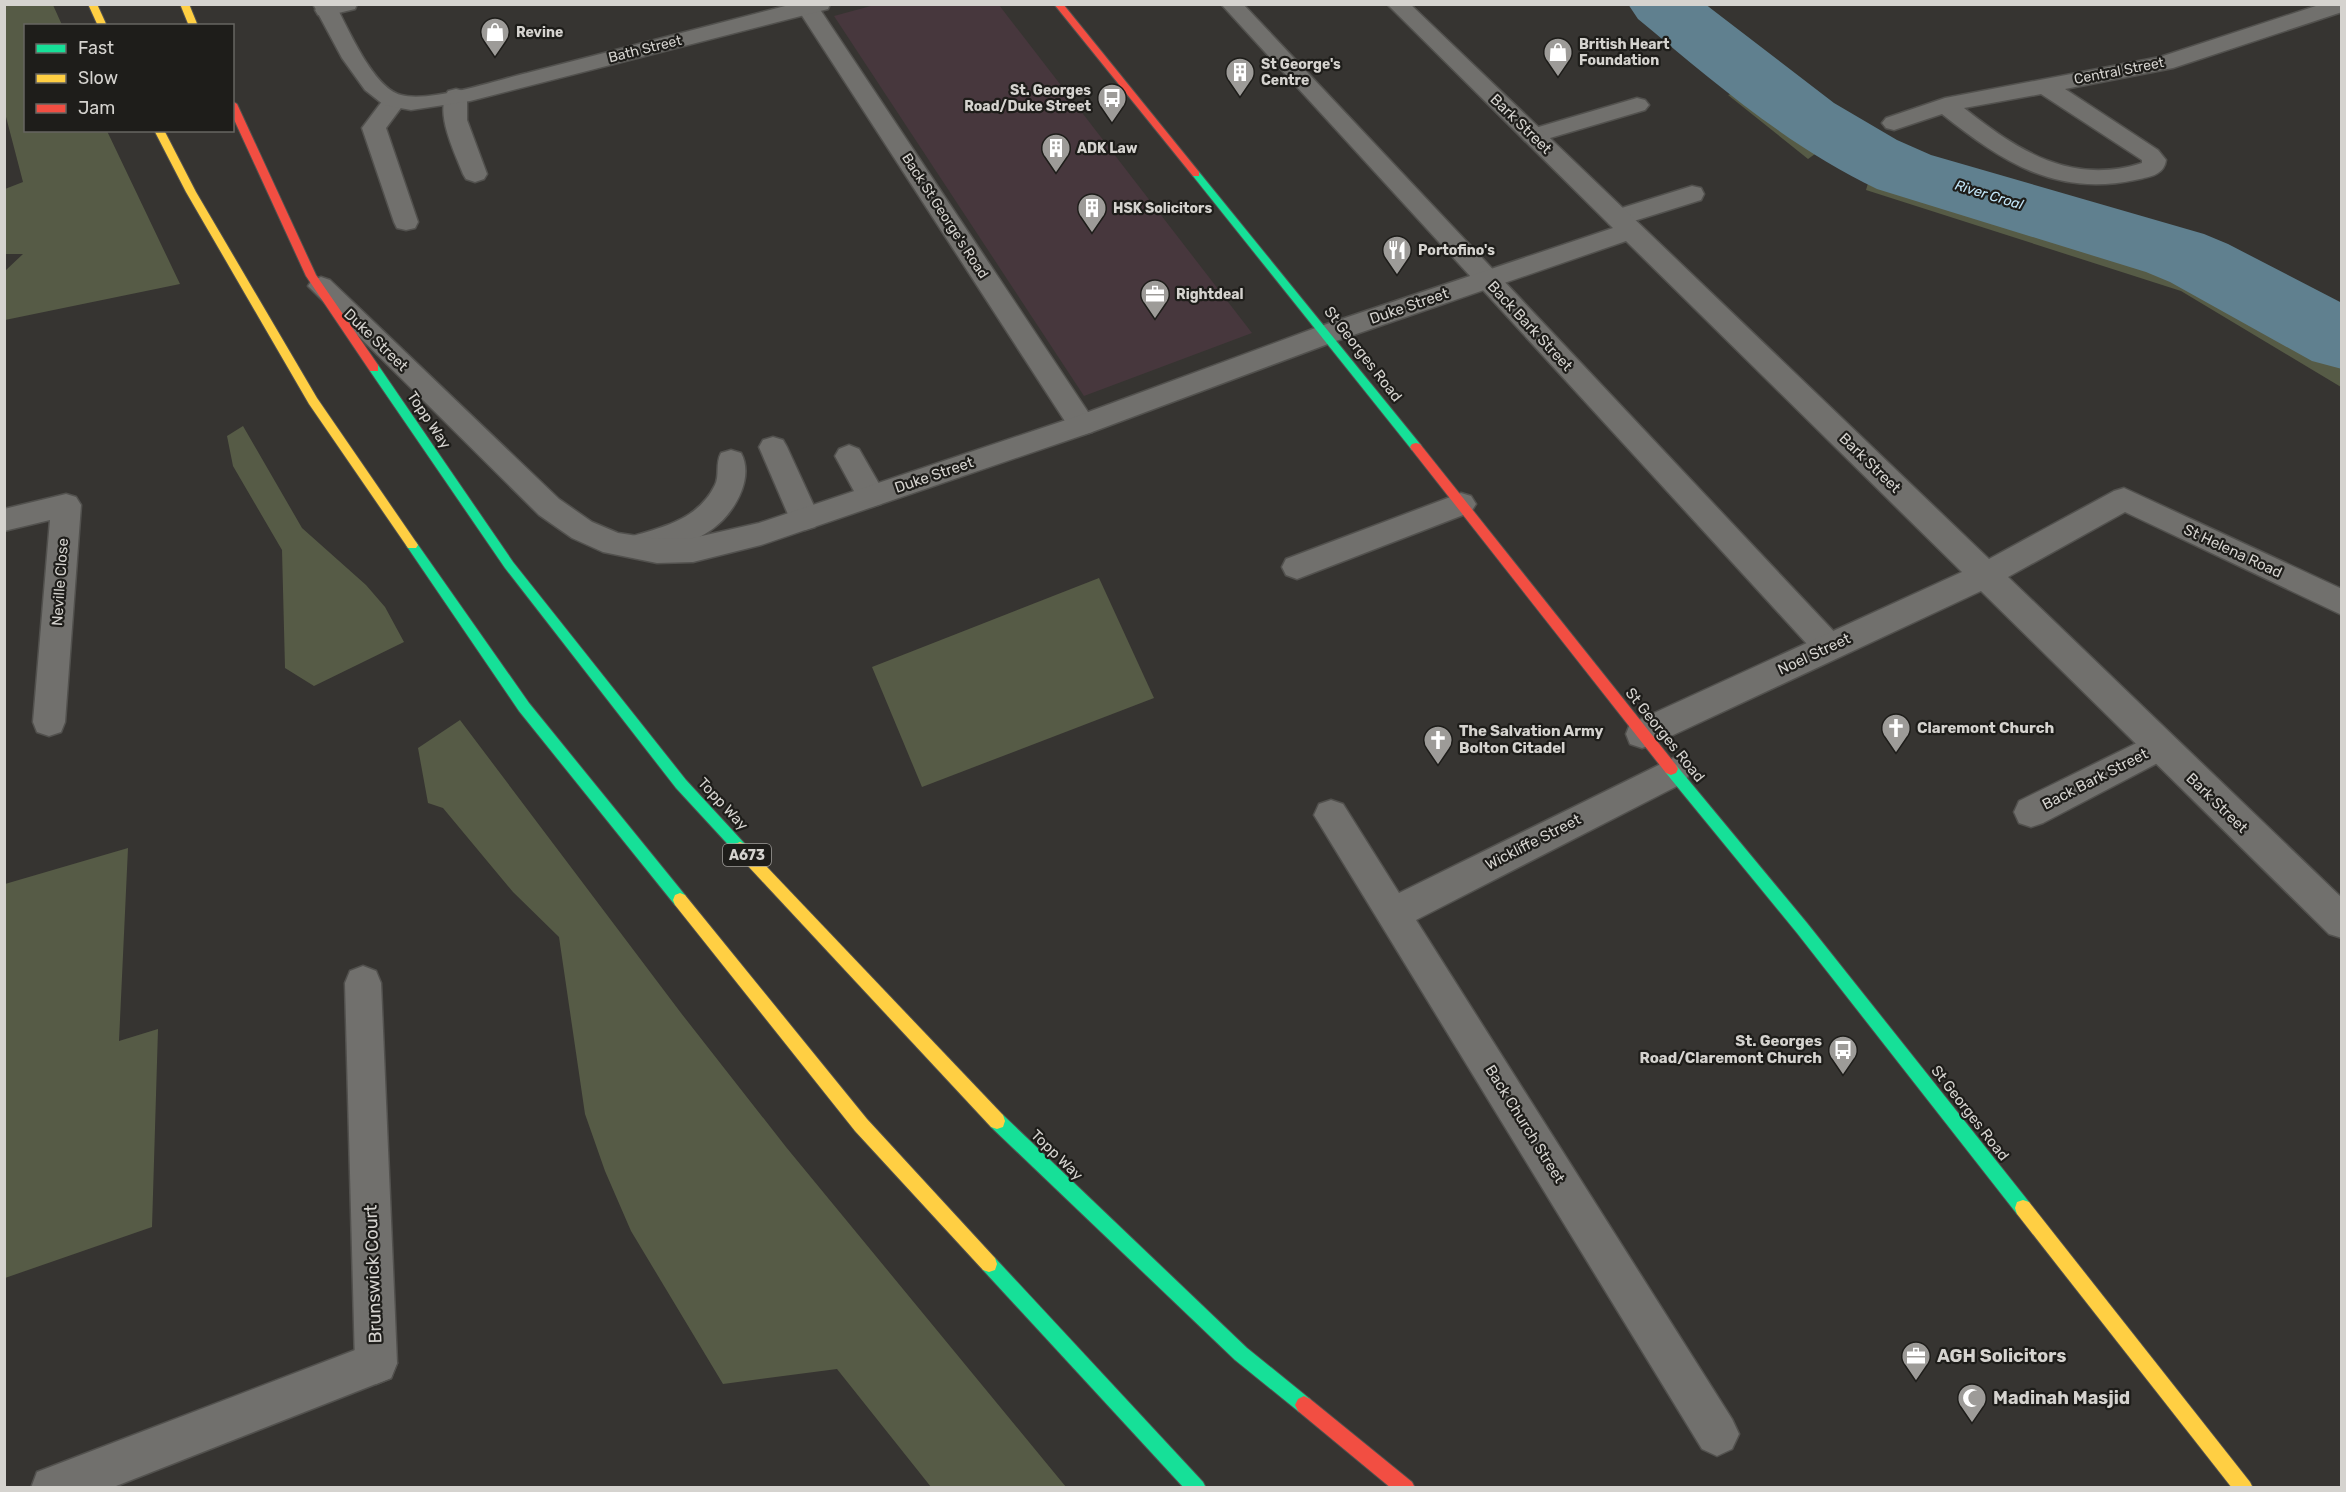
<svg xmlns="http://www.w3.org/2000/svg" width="2346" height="1492" viewBox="0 0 2346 1492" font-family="Rubik,sans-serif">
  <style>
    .commercial { fill: #47373d }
    .green { fill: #565b46 }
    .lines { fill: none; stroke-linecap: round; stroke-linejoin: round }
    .river { fill: #60808f; fill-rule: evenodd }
    .lane-casing { stroke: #52514e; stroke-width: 3 }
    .street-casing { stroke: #52514e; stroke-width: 3 }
    .fast-casing { stroke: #52514e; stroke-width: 2 }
    .slow-casing { stroke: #52514e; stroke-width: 2 }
    .jam-casing { stroke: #52514e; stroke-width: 2 }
    .lane { fill: #71706d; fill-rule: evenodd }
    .street { fill: #71706d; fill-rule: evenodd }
    .fast { fill: #16e098; fill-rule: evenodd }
    .slow { fill: #ffcf43; fill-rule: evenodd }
    .jam { fill: #f24e42; fill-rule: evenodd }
    .labels { text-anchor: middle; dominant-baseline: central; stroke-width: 4.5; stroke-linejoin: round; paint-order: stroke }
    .far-poi-label { font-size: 14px; font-weight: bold; fill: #d5d3cf; stroke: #1e1d1a; text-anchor: start }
    .far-street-label { font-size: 14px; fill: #d5d3cf; stroke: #1e1d1a }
    .far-water-label { font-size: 14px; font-style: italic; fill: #c3e7fa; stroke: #1e1d1a }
    .shield { fill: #1e1d1a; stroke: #9e9c99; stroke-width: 1.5 }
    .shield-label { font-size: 14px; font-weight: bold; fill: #d5d3cf }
    .street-label { font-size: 15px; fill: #d5d3cf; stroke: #1e1d1a }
    .poi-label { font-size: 15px; font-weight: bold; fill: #d5d3cf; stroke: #1e1d1a; text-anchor: start }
    .near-street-label { font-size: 18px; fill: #d5d3cf; stroke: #1e1d1a }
    .near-poi-label { font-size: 18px; font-weight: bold; fill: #d5d3cf; stroke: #1e1d1a; text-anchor: start }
  </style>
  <rect width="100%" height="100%" fill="#363431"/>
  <polygon class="commercial" points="878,4 999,5 1252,333 1084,396 834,16"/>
  <g class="green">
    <polygon points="5,4 53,5 62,25 26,26 26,130 107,131 180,284 5,320 5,271 23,254 5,254 5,189 23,182 5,113"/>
    <polygon points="1632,5 1707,5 1720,19 1854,124 1849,130 1808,159 1728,95 1736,92"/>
    <polygon points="1882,136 2054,206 2180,236 2230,256 2341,319 2341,387 2181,291 1866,190"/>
    <polygon points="243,426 302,528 366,585 385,607 404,642 314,686 285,668 282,550 233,466 227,436"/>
    <polygon points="1099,578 1154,698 922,787 872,667"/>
    <polygon points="460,720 681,1013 786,1147 1066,1487 931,1487 837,1369 723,1384 631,1231 605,1171 585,1114 559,937 513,892 443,808 428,803 418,748"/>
    <polygon points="128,848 119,1041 158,1029 152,1227 5,1278 5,884"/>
  </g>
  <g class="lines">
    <path class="river" d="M1628,4H1705L1834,103L1897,140L1931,155L2204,234L2228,244L2342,303V369L2312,361L2170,282L2146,272L1877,189C1787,146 1714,82 1638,19Z"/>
    <g class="lane-casing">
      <g id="lane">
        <polygon points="357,4 355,9 326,16 318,15 315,10 322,4"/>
        <polygon points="800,4 816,4 819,8 1092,418 1096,425 1092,432 1082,435 1072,432 797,8"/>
        <polygon points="1221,4 1243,4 1840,638 1845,647 1840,656 1829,660 1818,656"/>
        <path d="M2322,4H2342V12L2173,68L2065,89L2158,150L2166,160C2164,176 2148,177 2135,180C2055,197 2001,161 1942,114L1894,130L1886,128L1882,123L1886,118L1945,98L2160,57ZM2041,94L2142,160V163C2071,186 2017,150 1964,108Z"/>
        <path d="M456,89L464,91L467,96V120L487,174L484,179L475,182L466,179L463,174C455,153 434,112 448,91Z"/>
        <polygon points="394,94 402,96 406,101 386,128 418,222 415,228 406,230 397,228 394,222 362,128 386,96"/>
        <polygon points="1637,98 1645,100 1649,105 1645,110 1533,143 1525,141 1521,136 1525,131"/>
        <polygon points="1692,186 1701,188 1704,194 1701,200 1618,226 1609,224 1606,218 1609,212"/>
        <polygon points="773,437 783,440 787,447 820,519 815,527 805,530 795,527 790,519 759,447 763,440"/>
        <polygon points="849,445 859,449 886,496 881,504 871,507 861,504 835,456 839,449"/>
        <path d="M731,450L741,453C755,479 733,515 711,530C696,541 677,546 659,551C646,555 637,559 623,555L619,547L623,539C658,528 697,522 715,485C720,475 715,464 721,453Z"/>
        <polygon points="1461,493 1471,496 1476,504 1471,512 1297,579 1286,575 1282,567 1286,559"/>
        <polygon points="66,494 76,497 81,505 65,722 61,732 49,736 37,732 33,722 50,520 4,531 4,509"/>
        <polygon points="2159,732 2171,736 2176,746 2171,756 2043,823 2031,827 2019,823 2014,812 2019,801"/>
        <polygon points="1673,758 1685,762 1690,772 1685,782 1416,920 1732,1419 1739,1434 1732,1449 1717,1456 1702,1449 1314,815 1319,804 1331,800 1343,804 1399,893"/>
        <polygon points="363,966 376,971 381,983 397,1363 391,1378 376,1384 361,1378 355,1363 345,983 350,971"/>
      </g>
    </g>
    <g class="street-casing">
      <g id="street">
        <path d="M313,4H335C348,28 373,88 401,95C430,103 497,80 527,73C615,50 704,27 793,4H830L828,9L470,101L411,110L384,105L365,90L342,58Z"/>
        <polygon points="1387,4 1410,4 1989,559 2114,491 2124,488 2342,589 2342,615 2125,512 2008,577 2342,898 2342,938 2329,934 1981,591 1654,744 1642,748 1630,744 1626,734 1630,724 1962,572 1626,241 1336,341 1092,432 761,545 693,562 657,563 603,552 572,538 539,515 308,286 312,280 321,277 330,280 559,499 592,522 618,533 657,539 693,538 759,523 1072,418 1318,327 1613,228"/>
        <polygon points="376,1342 391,1348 397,1363 391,1378 111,1488 31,1488 37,1472"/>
      </g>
    </g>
    <g class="fast-casing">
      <g id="fast">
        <polygon points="1196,171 1199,172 1420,444 1422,447 1420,450 1412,450 1193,176 1193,172"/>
        <polygon points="374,364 378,365 513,562 686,780 745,844 747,848 745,852 740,854 735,852 676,788 505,568 370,371 370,365"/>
        <polygon points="412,540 416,542 529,703 685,895 687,900 685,905 680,907 675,905 519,711 408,548 406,545"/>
        <polygon points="1671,763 1676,765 1807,923 2029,1202 2031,1208 2029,1214 2023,1216 2017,1214 1797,933 1666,773 1664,769 1666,765"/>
        <polygon points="997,1113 1003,1115 1247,1348 1310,1399 1313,1405 1310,1411 1304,1414 1298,1411 1235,1360 991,1127 989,1121 991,1115"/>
        <polygon points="989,1256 995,1258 1203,1482 1206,1488 1184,1488 983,1270 981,1264 983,1258"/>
      </g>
    </g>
    <g class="slow-casing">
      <g id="slow">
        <polygon points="88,4 97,4 107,26 98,26"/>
        <polygon points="180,4 189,4 198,26 189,26"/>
        <polygon points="154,130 164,130 196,192 317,398 416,542 418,545 416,548 408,548 309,404 186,192"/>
        <polygon points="740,842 745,844 1003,1115 1005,1121 1003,1127 997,1129 991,1127 735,852 733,848 735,844"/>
        <polygon points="680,893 685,895 867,1119 995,1258 997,1264 995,1270 989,1272 983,1270 855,1131 675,905 673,900 675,895"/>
        <polygon points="2023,1200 2029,1202 2250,1482 2253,1488 2232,1488 2017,1214 2015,1208 2017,1202"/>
      </g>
    </g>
    <g class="jam-casing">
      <g id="jam">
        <polygon points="1054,4 1063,4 1199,172 1199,176 1193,176"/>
        <polygon points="232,101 237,104 316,275 378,365 378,371 370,371 306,276 232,115"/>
        <polygon points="1416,443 1420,444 1676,765 1678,769 1676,773 1671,775 1666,773 1412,450 1410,447 1412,444"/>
        <polygon points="1304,1396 1310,1399 1412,1482 1415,1488 1391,1488 1298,1411 1295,1405 1298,1399"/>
      </g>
    </g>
    <use href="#lane" class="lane"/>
    <use href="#street" class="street"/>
    <use href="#fast" class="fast"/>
    <use href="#slow" class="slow"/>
    <use href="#jam" class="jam"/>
  </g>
  <defs>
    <g id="shop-pin" transform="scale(1.5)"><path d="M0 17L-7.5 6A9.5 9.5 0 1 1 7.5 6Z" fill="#9d9b98" stroke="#1e1d1a"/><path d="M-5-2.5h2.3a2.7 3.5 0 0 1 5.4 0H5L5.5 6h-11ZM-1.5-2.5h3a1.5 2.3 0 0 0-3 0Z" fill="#fff"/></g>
    <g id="building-pin" transform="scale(1.5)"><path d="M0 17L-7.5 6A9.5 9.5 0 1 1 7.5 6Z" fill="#9d9b98" stroke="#1e1d1a"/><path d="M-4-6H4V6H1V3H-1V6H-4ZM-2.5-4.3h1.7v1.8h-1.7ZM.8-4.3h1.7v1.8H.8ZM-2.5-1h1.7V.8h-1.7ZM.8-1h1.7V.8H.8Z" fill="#fff"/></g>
    <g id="bus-pin" transform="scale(1.5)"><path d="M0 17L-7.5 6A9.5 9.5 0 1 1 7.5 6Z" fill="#9d9b98" stroke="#1e1d1a"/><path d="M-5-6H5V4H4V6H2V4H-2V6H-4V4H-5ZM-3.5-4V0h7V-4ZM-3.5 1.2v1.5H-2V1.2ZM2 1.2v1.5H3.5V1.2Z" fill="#fff"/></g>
    <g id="restaurant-pin" transform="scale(1.5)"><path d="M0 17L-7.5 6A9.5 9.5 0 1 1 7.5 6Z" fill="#9d9b98" stroke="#1e1d1a"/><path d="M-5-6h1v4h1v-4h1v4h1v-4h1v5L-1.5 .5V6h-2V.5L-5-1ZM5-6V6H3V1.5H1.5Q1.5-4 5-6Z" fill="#fff"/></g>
    <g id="office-pin" transform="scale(1.5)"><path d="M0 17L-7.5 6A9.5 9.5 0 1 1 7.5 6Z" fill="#9d9b98" stroke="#1e1d1a"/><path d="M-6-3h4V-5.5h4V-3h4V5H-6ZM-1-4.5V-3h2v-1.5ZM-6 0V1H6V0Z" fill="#fff"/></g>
    <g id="church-pin" transform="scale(1.5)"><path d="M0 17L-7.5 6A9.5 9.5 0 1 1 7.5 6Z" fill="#9d9b98" stroke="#1e1d1a"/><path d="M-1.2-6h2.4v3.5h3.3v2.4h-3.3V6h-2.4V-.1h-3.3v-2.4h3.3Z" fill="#fff"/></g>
    <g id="mosque-pin" transform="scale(1.5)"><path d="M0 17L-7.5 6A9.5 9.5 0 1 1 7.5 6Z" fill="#9d9b98" stroke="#1e1d1a"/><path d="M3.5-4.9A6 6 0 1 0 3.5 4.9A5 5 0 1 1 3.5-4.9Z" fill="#fff"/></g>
  </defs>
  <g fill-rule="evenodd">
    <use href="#shop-pin" x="495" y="32"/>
    <use href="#shop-pin" x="1558" y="52"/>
    <use href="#building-pin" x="1240" y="72"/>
    <use href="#bus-pin" x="1112" y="98"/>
    <use href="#building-pin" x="1056" y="148"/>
    <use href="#building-pin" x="1092" y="208"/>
    <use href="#restaurant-pin" x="1397" y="250"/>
    <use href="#office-pin" x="1155" y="294"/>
    <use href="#church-pin" x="1896" y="728"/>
    <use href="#church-pin" x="1438" y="740"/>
    <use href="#bus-pin" x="1843" y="1050"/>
    <use href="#office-pin" x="1916" y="1356"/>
    <use href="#mosque-pin" x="1972" y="1398"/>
  </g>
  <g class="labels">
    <g class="far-poi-label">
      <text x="516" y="32">Revine</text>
      <text x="1579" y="44">British Heart<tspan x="1579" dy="16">Foundation</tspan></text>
      <text x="1261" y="64">St George's<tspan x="1261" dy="16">Centre</tspan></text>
      <text x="1091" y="90" text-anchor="end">St. Georges<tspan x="1091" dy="16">Road/Duke Street</tspan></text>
      <text x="1077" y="148">ADK Law</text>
      <text x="1113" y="208">HSK Solicitors</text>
      <text x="1418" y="250">Portofino's</text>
      <text x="1176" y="294">Rightdeal</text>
    </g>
    <g class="far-street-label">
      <text transform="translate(645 49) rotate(-14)">Bath Street</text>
      <text transform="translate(2119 71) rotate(-11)">Central Street</text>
      <text transform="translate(945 216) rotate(57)">Back St George's Road</text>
    </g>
    <g class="far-water-label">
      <text transform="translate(1989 195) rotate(17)">River Croal</text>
    </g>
    <rect class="shield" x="723" y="844" width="48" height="22" rx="4.5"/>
    <g class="shield-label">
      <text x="747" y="855">A673</text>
    </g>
    <g class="street-label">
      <text transform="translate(1521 124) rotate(44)">Bark Street</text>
      <text transform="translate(1409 306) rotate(-19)">Duke Street</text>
      <text transform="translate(1530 326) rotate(47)">Back Bark Street</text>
      <text transform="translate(376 340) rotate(44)">Duke Street</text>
      <text transform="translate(1363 354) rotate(52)">St Georges Road</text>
      <text transform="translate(429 420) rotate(56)">Topp Way</text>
      <text transform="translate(1870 463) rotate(44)">Bark Street</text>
      <text transform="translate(934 475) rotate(-19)">Duke Street</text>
      <text transform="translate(2233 551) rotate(25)">St Helena Road</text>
      <text transform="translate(60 582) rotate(-86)">Neville Close</text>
      <text transform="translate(1814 654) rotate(-25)">Noel Street</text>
      <text transform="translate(1665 735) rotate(51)">St Georges Road</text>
      <text transform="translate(2095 779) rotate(-27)">Back Bark Street</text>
      <text transform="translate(2217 803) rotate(44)">Bark Street</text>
      <text transform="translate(723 804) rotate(47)">Topp Way</text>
      <text transform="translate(1533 842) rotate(-27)">Wickliffe Street</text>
      <text transform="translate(1970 1113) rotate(52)">St Georges Road</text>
      <text transform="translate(1525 1124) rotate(58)">Back Church Street</text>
      <text transform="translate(1057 1155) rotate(44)">Topp Way</text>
    </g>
    <g class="poi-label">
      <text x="1917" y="728">Claremont Church</text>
      <text x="1459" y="731">The Salvation Army<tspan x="1459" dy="17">Bolton Citadel</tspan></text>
      <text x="1822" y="1041" text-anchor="end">St. Georges<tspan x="1822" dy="17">Road/Claremont Church</tspan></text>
    </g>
    <g class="near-street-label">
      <text transform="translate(373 1274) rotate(-92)">Brunswick Court</text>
    </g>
    <g class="near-poi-label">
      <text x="1937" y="1356">AGH Solicitors</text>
      <text x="1993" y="1398">Madinah Masjid</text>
    </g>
  </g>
  <rect width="2346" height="1492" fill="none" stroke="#d5d3cf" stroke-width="12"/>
  <rect x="24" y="24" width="210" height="108" fill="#1e1d1a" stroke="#676662" stroke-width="1.5"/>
  <rect x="36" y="44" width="30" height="9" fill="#16e098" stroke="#676662" stroke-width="1.5"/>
  <text x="78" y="54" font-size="18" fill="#d5d3cf">Fast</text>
  <rect x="36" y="74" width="30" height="9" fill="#ffcf43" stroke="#676662" stroke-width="1.5"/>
  <text x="78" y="84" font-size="18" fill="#d5d3cf">Slow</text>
  <rect x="36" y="104" width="30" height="9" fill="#f24e42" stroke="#676662" stroke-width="1.5"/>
  <text x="78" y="114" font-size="18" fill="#d5d3cf">Jam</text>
</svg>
